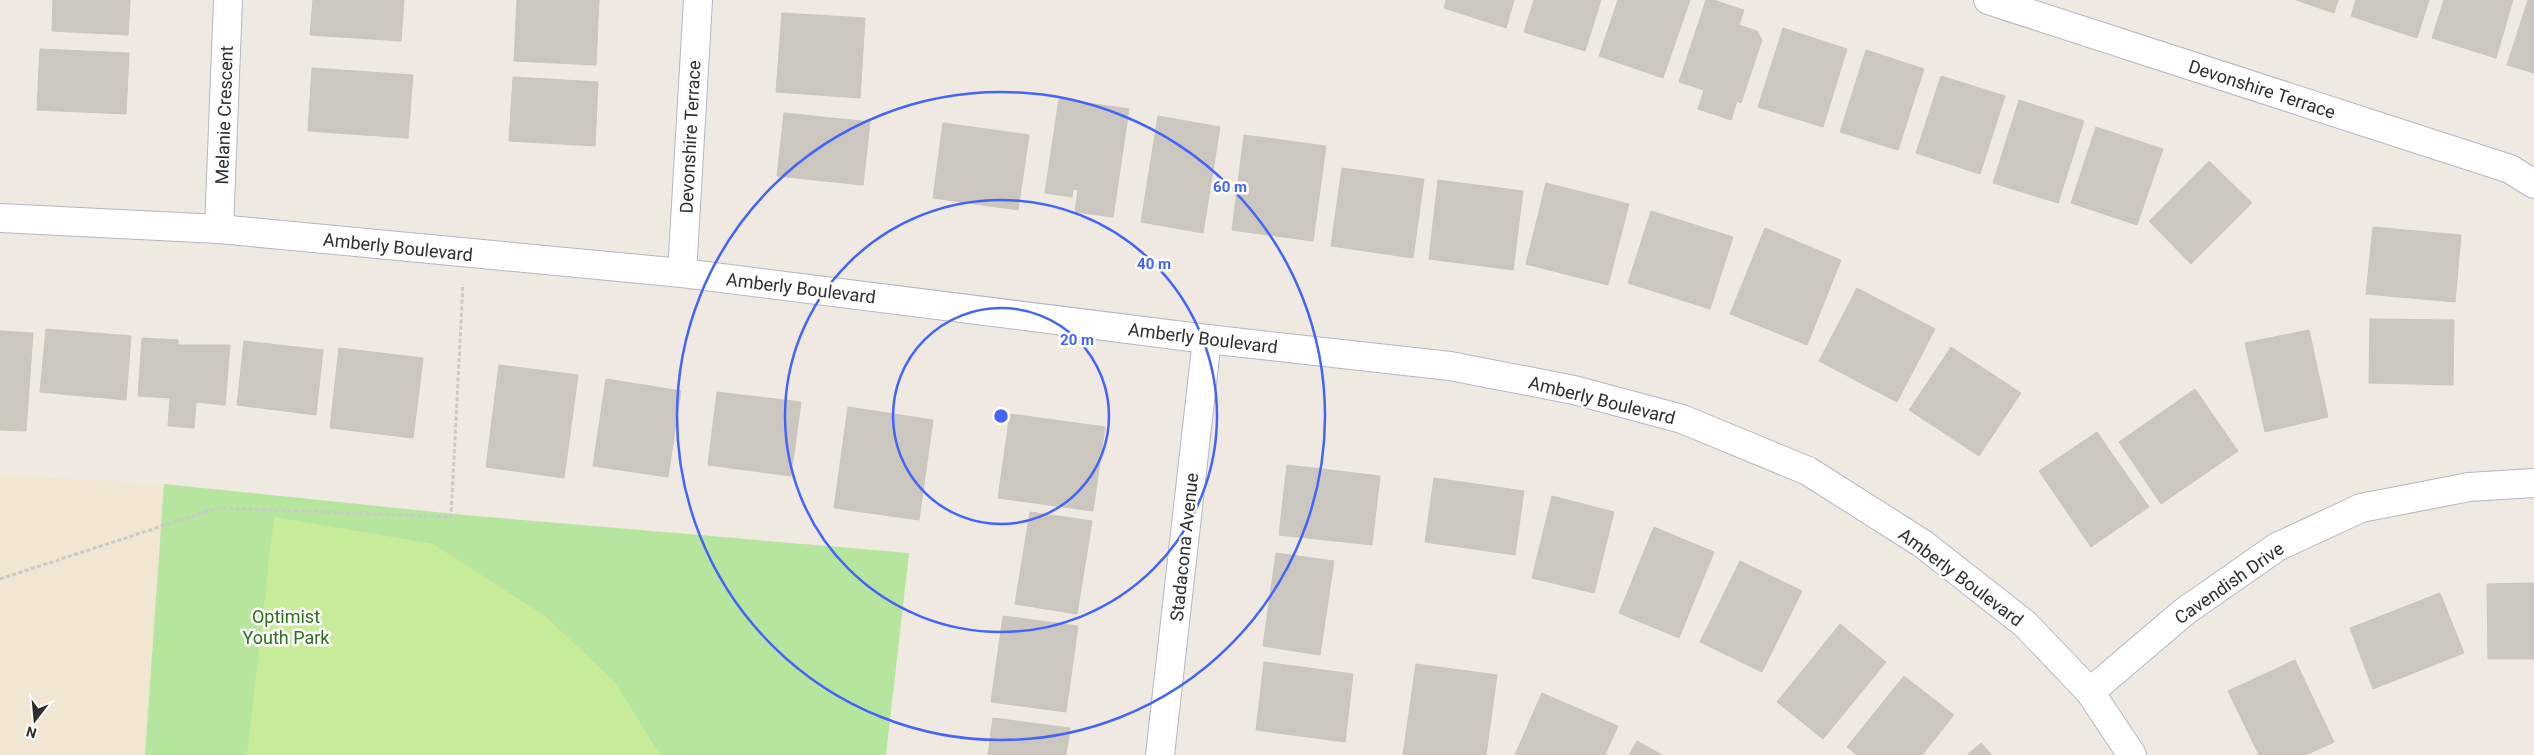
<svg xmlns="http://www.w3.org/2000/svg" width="2534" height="755" viewBox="0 0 2534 755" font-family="Roboto,sans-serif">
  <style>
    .education { fill: #f0e6d1 }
    .green { fill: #b6e59e }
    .pitch { fill: #c9ec9a }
    .building { fill: #cbc7bf; stroke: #cbc5ba }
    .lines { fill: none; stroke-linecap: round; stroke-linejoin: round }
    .minor-casing { stroke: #b4b7c1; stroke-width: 30 }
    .path { stroke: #c9c9c9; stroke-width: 3; stroke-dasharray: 4 2.5; stroke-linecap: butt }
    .minor { stroke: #fff; stroke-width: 28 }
    .ring { fill: none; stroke: #4264fb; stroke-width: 2.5 }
    .labels { text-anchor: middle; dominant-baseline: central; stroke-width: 5; stroke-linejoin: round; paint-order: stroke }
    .street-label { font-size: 18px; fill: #2e2e2e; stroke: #fff }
    .park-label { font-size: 18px; fill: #2c6e1b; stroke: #fff }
    .centre { fill: #4264fb; stroke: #fff; stroke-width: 2.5 }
    .ring-label { font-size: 15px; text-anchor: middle; font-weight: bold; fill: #4264fb; stroke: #fff; stroke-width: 5; stroke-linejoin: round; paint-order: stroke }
  </style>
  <rect width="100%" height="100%" fill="#efe9e1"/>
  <polygon class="education" points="0,475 164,484 145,755 0,755"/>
  <polygon class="green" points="164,484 465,515 909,553 886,755 145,755"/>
  <polygon class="pitch" points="274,517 433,544 545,616 615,682 660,755 247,755"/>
  <g class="building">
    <polygon points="53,0 130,0 128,35 52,31"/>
    <polygon points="313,0 404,0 401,41 310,35"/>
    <polygon points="517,0 599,0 596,65 514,61"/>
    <polygon points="1446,0 1514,0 1506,28 1444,8"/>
    <polygon points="1534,0 1601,0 1585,51 1524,32"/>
    <polygon points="1618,0 1690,0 1663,78 1599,56"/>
    <polygon points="1706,0 1713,0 1744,10 1739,25 1757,31 1762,40 1741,103 1737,101 1731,120 1698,109 1704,90 1679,82"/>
    <polygon points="2296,0 2338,0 2334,13"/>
    <polygon points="2356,0 2429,0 2417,38 2351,16"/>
    <polygon points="2444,0 2513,0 2496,58 2432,38"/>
    <polygon points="2528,0 2534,0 2534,73 2507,65"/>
    <polygon points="782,13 865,18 860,98 776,92"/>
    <polygon points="1783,28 1847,49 1823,127 1758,107"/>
    <polygon points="40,49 129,53 126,114 37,110"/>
    <polygon points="1866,50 1924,69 1898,150 1840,132"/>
    <polygon points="312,68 413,75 408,138 308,131"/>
    <polygon points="1941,76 2005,96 1980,174 1916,153"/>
    <polygon points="513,77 598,82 595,146 509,141"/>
    <polygon points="1059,99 1129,109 1113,217 1075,212 1078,190 1073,189 1072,197 1045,193"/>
    <polygon points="2019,100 2084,121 2058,203 1993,183"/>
    <polygon points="784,113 870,122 863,185 777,176"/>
    <polygon points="1158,116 1220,127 1203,233 1141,222"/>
    <polygon points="943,123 1029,135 1018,210 933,198"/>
    <polygon points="2096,127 2163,149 2137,225 2071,203"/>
    <polygon points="1244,135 1326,146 1313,241 1232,230"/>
    <polygon points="2209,161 2252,203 2191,264 2149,221"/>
    <polygon points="1342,168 1424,179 1413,258 1331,246"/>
    <polygon points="1438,180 1523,191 1513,270 1429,259"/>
    <polygon points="1546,183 1629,204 1608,285 1526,264"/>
    <polygon points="1651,211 1733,237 1710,309 1628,283"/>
    <polygon points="2373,227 2461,235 2455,302 2366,294"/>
    <polygon points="1765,228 1841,260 1807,345 1730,314"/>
    <polygon points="1857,288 1935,329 1897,402 1819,361"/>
    <polygon points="2370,319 2454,320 2453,385 2369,383"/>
    <polygon points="46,329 131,336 126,400 40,392"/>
    <polygon points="2309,330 2328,417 2265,432 2245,343"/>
    <polygon points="0,331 33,333 26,431 0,430"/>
    <polygon points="142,338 178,340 178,345 230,345 225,405 196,402 194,428 168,426 170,398 138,396"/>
    <polygon points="244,341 323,350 316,415 237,405"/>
    <polygon points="1951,347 2021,393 1979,456 1909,410"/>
    <polygon points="339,348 423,358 413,438 330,428"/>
    <polygon points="499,365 578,375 564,478 486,467"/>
    <polygon points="606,379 681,391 668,477 593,466"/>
    <polygon points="2195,389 2238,451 2161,504 2119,442"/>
    <polygon points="717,392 801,402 791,476 708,465"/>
    <polygon points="848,407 933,420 919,520 834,508"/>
    <polygon points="1010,414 1105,427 1093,511 998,498"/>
    <polygon points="2097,432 2149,507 2091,547 2039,471"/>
    <polygon points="1287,465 1380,476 1372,545 1279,535"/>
    <polygon points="1434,478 1524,491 1515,555 1425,542"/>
    <polygon points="1552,496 1614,512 1594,593 1532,578"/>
    <polygon points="1030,512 1092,521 1077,614 1015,604"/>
    <polygon points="1654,527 1714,552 1679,638 1619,613"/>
    <polygon points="1276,553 1334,561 1320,655 1263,646"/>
    <polygon points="1740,561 1802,591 1762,672 1700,642"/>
    <polygon points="2534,583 2534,659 2488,659 2487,584"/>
    <polygon points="2440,593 2464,653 2373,689 2350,628"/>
    <polygon points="1003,616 1078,626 1066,712 991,702"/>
    <polygon points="1840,624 1886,662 1823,739 1777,702"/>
    <polygon points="2295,660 2334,742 2306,755 2259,755 2228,691"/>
    <polygon points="1264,662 1353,674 1345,742 1256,730"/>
    <polygon points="1416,664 1497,675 1486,755 1403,755"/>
    <polygon points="1904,676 1954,715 1922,755 1857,755 1847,747"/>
    <polygon points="1542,693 1618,726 1605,755 1515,755"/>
    <polygon points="993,718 1070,728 1066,755 988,755"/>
    <polygon points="1637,741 1662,755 1629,755"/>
    <polygon points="1981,743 1992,755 1967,755"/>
  </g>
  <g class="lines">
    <g class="minor-casing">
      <g id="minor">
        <polyline points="1988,0 2510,169 2534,184"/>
        <polyline points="0,218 219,229 682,273 1207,339 1450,366 1574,390 1682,419 1808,471 1923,544 2025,624 2090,692 2132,755"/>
        <polyline points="219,229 228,0"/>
        <polyline points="682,273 698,0"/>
        <polyline points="2090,692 2184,612 2277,547 2361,508 2469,487 2534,483"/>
        <polyline points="1160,755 1207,339"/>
      </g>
    </g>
    <polyline class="path" points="0,579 217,508 451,517 463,284"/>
    <use href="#minor" class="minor"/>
  </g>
  <g class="ring">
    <circle cx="1001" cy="416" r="108"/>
    <circle cx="1001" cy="416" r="216"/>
    <circle cx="1001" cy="416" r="324"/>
  </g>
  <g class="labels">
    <g class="street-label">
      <text transform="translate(2262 89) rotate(18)">Devonshire Terrace</text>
      <text transform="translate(224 115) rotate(-88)">Melanie Crescent</text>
      <text transform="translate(690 137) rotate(-87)">Devonshire Terrace</text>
      <text transform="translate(398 247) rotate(6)">Amberly Boulevard</text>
      <text transform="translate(801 288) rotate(7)">Amberly Boulevard</text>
      <text transform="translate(1203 338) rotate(7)">Amberly Boulevard</text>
      <text transform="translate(1602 400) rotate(14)">Amberly Boulevard</text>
      <text transform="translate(1184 547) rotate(-84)">Stadacona Avenue</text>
      <text transform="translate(1961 577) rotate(37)">Amberly Boulevard</text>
      <text transform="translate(2229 583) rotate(-35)">Cavendish Drive</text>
    </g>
    <g class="park-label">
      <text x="286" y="616">Optimist<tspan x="286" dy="21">Youth Park</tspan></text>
    </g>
  </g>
  <circle cx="1001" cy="416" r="8" class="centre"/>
  <g class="ring-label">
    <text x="1230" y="192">60 m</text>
    <text x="1154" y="269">40 m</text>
    <text x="1077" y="345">20 m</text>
  </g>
  <g transform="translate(35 720) rotate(196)" stroke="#ffffff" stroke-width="4" paint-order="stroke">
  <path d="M0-4L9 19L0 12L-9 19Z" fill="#2e2e2e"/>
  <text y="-8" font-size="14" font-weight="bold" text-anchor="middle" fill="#2e2e2e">N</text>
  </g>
</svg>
